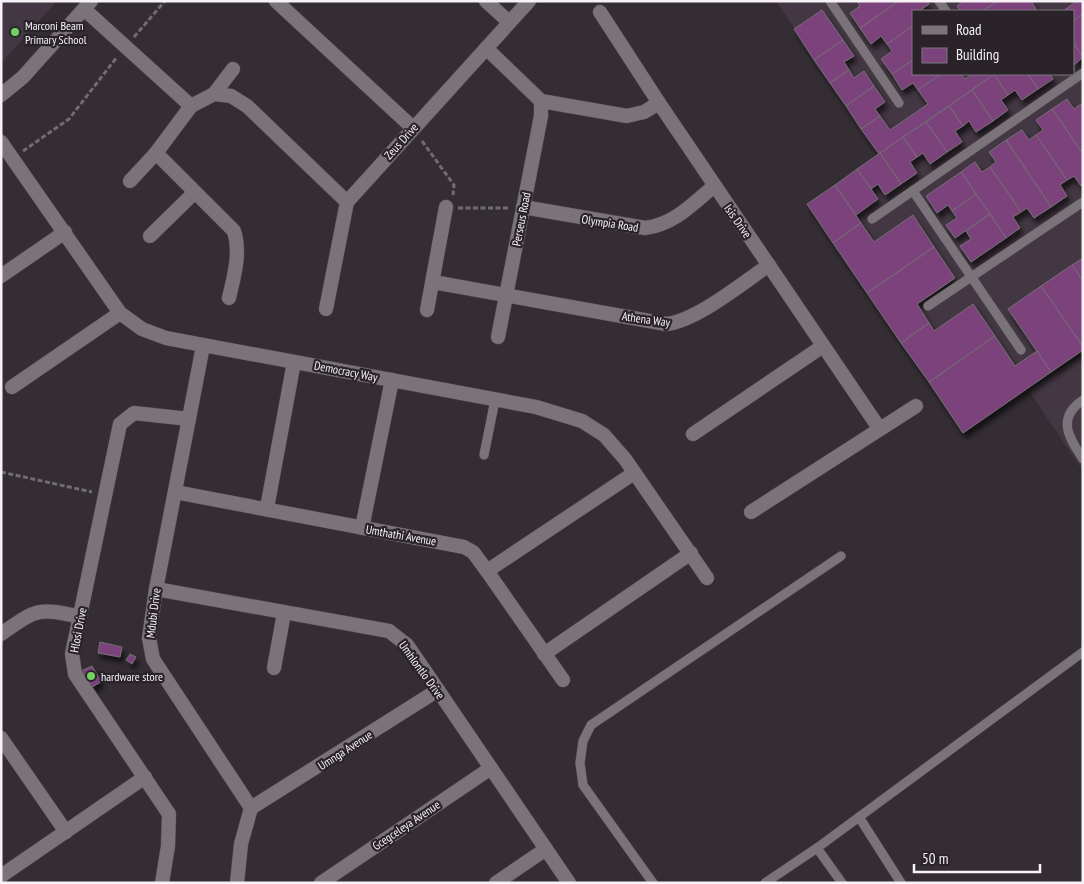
<svg xmlns="http://www.w3.org/2000/svg" width="1084" height="884" viewBox="0 0 1084 884" font-family="'PT Sans Narrow',sans-serif">
  <style>
    .built { fill: #423742; fill-rule: evenodd }
    .building { fill: #7b437b; stroke: #766e75; filter: url(#shadow) }
    .lines { fill: none; stroke-linecap: round; stroke-linejoin: round }
    .service-casing { stroke: #504b50; stroke-width: 10 }
    .minor-casing { stroke: #504b50; stroke-width: 15 }
    .tertiary-casing { stroke: #504b50; stroke-width: 15 }
    .path { stroke: #716c71; stroke-width: 3; stroke-dasharray: 5 2.5; stroke-linecap: butt }
    .service { stroke: #7a737a; stroke-width: 9 }
    .minor { stroke: #7a737a; stroke-width: 14 }
    .tertiary { stroke: #7a737a; stroke-width: 14 }
    .poi-dot { fill: #70d35f; stroke: #2a242a; stroke-width: 2 }
    .labels { text-anchor: middle; dominant-baseline: central; stroke-width: 4.5; stroke-linejoin: round; paint-order: stroke }
    .poi-label { font-size: 12px; fill: #f6f2f6; stroke: #2a242a; text-anchor: start }
    .street-label { font-size: 12px; fill: #f6f2f6; stroke: #2a242a }
  </style>
  <defs>
    <filter id="shadow"><feDropShadow dx="3" dy="5.5" stdDeviation="2.5" flood-color="#0009"/></filter>
  </defs>
  <rect width="100%" height="100%" fill="#342e34"/>
  <g class="built">
    <polygon points="1,1 57,1 1,63"/>
    <path d="M776,1H1083V350L963,433L807,204L879,154ZM913,11H1073V74H913Z"/>
    <polygon points="1083,354 1083,471 1029,391"/>
  </g>
  <g class="building">
    <polygon points="857,1 899,1 860,28 850,13 860,6"/>
    <polygon points="899,1 927,1 929,4 919,11 913,11 913,26 887,44 881,36 871,44 860,28"/>
    <polygon points="964,1 998,1 983,11 960,11 957,6"/>
    <polygon points="998,1 1031,1 1036,9 1032,11 983,11"/>
    <polygon points="1077,1 1083,1 1083,14 1073,21 1073,11 1063,11"/>
    <polygon points="822,10 843,40 814,60 794,29"/>
    <polygon points="1083,14 1083,57 1073,42 1073,21"/>
    <polygon points="913,26 913,60 892,74 881,59 892,51 887,44"/>
    <polygon points="843,40 854,56 844,62 849,70 830,83 814,60"/>
    <polygon points="1073,42 1083,57 1073,66"/>
    <polygon points="913,60 913,74 941,74 918,90 913,83 902,90 892,74"/>
    <polygon points="849,70 854,78 864,71 874,86 846,106 830,83"/>
    <polygon points="941,74 961,74 965,79 972,74 995,74 879,154 861,129 880,116 890,130 928,104 918,90"/>
    <polygon points="994,74 1008,95 1001,100 1008,110 993,121 972,90"/>
    <polygon points="994,74 1028,74 1038,89 1022,100 1015,90 1008,95"/>
    <polygon points="1028,74 1050,74 1053,79 1038,89"/>
    <polygon points="874,86 885,102 875,109 880,116 861,129 846,106"/>
    <polygon points="972,90 993,121 976,132 969,121 963,126 949,106"/>
    <polygon points="1067,99 1074,109 1081,104 1083,107 1083,154 1052,109"/>
    <polygon points="949,106 963,126 955,131 962,142 947,152 926,122"/>
    <polygon points="1052,109 1083,154 1083,185 1081,186 1074,176 1067,180 1036,135 1043,130 1036,120"/>
    <polygon points="926,122 947,152 930,164 923,153 917,157 903,137"/>
    <polygon points="1022,130 1029,140 1036,135 1067,180 1060,185 1067,196 1051,207 1006,140"/>
    <polygon points="903,137 917,157 910,162 917,173 901,184 880,153"/>
    <polygon points="1006,140 1051,207 1034,218 1027,208 1021,212 990,167 996,162 989,152"/>
    <polygon points="880,153 901,184 885,195 878,184 871,189 857,169"/>
    <polygon points="975,162 982,172 990,167 1021,212 1013,217 1020,228 1006,238 961,172"/>
    <polygon points="857,169 878,199 856,215 835,185"/>
    <polygon points="961,172 976,194 952,211 948,205 937,213 926,196"/>
    <polygon points="835,185 861,223 833,243 807,204"/>
    <polygon points="976,194 990,214 955,238 946,225 957,218 952,211"/>
    <polygon points="990,214 1006,238 971,262 960,246 971,239 966,231"/>
    <polygon points="913,215 934,247 867,293 833,243 861,223 874,242"/>
    <polygon points="934,247 955,278 917,304 929,323 901,343 867,293"/>
    <polygon points="1083,258 1083,281 1072,265"/>
    <polygon points="1072,265 1083,281 1083,347 1041,286"/>
    <polygon points="1041,286 1083,347 1083,350 1051,372 1008,309"/>
    <polygon points="973,304 995,336 929,382 901,343 929,323 934,331"/>
    <polygon points="995,336 1015,366 1037,351 1051,372 963,433 929,382"/>
    <polygon points="100,642 122,647 120,657 98,653"/>
    <polygon points="130,654 136,657 132,664 126,660"/>
    <polygon points="92,666 101,682 92,687 81,671"/>
  </g>
  <g class="lines">
    <g class="service-casing">
      <g id="service">
        <polyline points="830,1 899,103"/>
        <polyline points="939,1 946,11"/>
        <polyline points="913,191 1021,350"/>
        <polyline points="872,219 1083,73"/>
        <polyline points="928,306 1083,202"/>
        <path d="M1083,400C1056,418 1069,438 1083,459"/>
        <polyline points="484,455 495,400"/>
        <polyline points="859,817 901,883"/>
        <polyline points="817,848 842,883"/>
        <polyline points="653,883 583,785 580,763 583,741 591,725 841,556"/>
        <polyline points="765,883 817,848 1083,652"/>
      </g>
    </g>
    <g class="minor-casing">
      <g id="minor">
        <polyline points="276,1 413,128"/>
        <polyline points="486,1 509,22"/>
        <polyline points="84,9 191,106"/>
        <polyline points="600,12 659,103 879,428"/>
        <polyline points="486,48 541,101 627,116 644,112 659,103"/>
        <polyline points="214,94 231,96 247,106 347,202"/>
        <polyline points="1,142 120,313 142,329 166,338 536,407 582,421 604,435 625,459 707,578"/>
        <path d="M156,153L234,231C241,253 234,276 229,298"/>
        <polyline points="130,181 156,153 191,106 214,94 233,69"/>
        <path d="M523,207L645,228C673,225 693,204 714,186"/>
        <polyline points="150,236 194,193"/>
        <polyline points="1,276 65,232"/>
        <path d="M433,282L666,324C695,322 744,282 769,265"/>
        <polyline points="326,309 347,202 529,1"/>
        <polyline points="427,310 446,207"/>
        <polyline points="498,337 541,116 541,101"/>
        <polyline points="203,346 156,589 149,638 153,659 251,808 241,844 237,883"/>
        <polyline points="12,387 120,313"/>
        <polyline points="693,434 823,346"/>
        <polyline points="175,492 464,547 473,552 487,571 563,680"/>
        <polyline points="267,508 294,362"/>
        <polyline points="751,512 916,406"/>
        <polyline points="362,528 392,380"/>
        <polyline points="487,571 634,473"/>
        <polyline points="156,589 389,631 407,645 427,674 569,883"/>
        <path d="M1,634C37,609 37,607 80,617"/>
        <polyline points="544,654 691,553"/>
        <polyline points="274,668 284,613"/>
        <polyline points="1,738 66,832"/>
        <polyline points="251,808 438,690"/>
        <polyline points="1,876 145,777"/>
        <polyline points="162,883 168,846 169,814 75,674 72,654 120,424 134,413 189,419"/>
        <polyline points="321,883 491,768"/>
        <polyline points="496,883 546,849"/>
      </g>
    </g>
    <g class="tertiary-casing">
      <polyline id="tertiary" points="1,95 23,77 91,1"/>
    </g>
    <g class="path">
      <polyline points="134,37 165,1"/>
      <polyline points="422,141 454,185 453,195"/>
      <polyline points="23,151 69,119 117,57"/>
      <polyline points="458,208 510,208"/>
      <polyline points="1,472 92,492"/>
    </g>
    <use href="#service" class="service"/>
    <use href="#minor" class="minor"/>
    <use href="#tertiary" class="tertiary"/>
  </g>
  <g class="poi-dot">
    <circle cx="15" cy="32" r="5"/>
    <circle cx="91" cy="676" r="5"/>
  </g>
  <g class="labels">
    <g class="poi-label">
      <text x="25" y="25">Marconi Beam<tspan x="25" dy="14">Primary School</tspan></text>
      <text x="101" y="676">hardware store</text>
    </g>
    <g class="street-label">
      <text transform="translate(401 141) rotate(-48)">Zeus Drive</text>
      <text transform="translate(521 219) rotate(-79)">Perseus Road</text>
      <text transform="translate(738 221) rotate(55)">Isis Drive</text>
      <text transform="translate(610 223) rotate(9)">Olympia Road</text>
      <text transform="translate(646 319) rotate(8)">Athena Way</text>
      <text transform="translate(346 371) rotate(11)">Democracy Way</text>
      <text transform="translate(401 535) rotate(10)">Umthathi Avenue</text>
      <text transform="translate(153 613) rotate(-83)">Mdubi Drive</text>
      <text transform="translate(78 630) rotate(-79)">Hlosi Drive</text>
      <text transform="translate(422 670) rotate(54)">Umhlontlo Drive</text>
      <text transform="translate(345 750) rotate(-33)">Umnga Avenue</text>
      <text transform="translate(406 825) rotate(-34)">Gcegceleya Avenue</text>
    </g>
  </g>
  <rect width="1084" height="884" fill="none" stroke="#f6f2f6" stroke-width="5"/>
  <rect x="912" y="10" width="162" height="65" fill="#2a242a" stroke="#7c767c"/>
  <rect x="922" y="26" width="25" height="8" fill="#7a737a" stroke="#7c767c"/>
  <text x="956" y="35" font-size="15" fill="#f6f2f6">Road</text>
  <rect x="922" y="48" width="25" height="15" fill="#7b437b" stroke="#7c767c"/>
  <text x="956" y="60" font-size="15" fill="#f6f2f6">Building</text>
  <path d="M914 864v8h126v-8" fill="none" stroke="#f6f2f6" stroke-width="2.5"/>
  <text x="922" y="864" font-size="15" fill="#f6f2f6" stroke="#2a242a" stroke-width="4" paint-order="stroke">50 m</text>
</svg>
